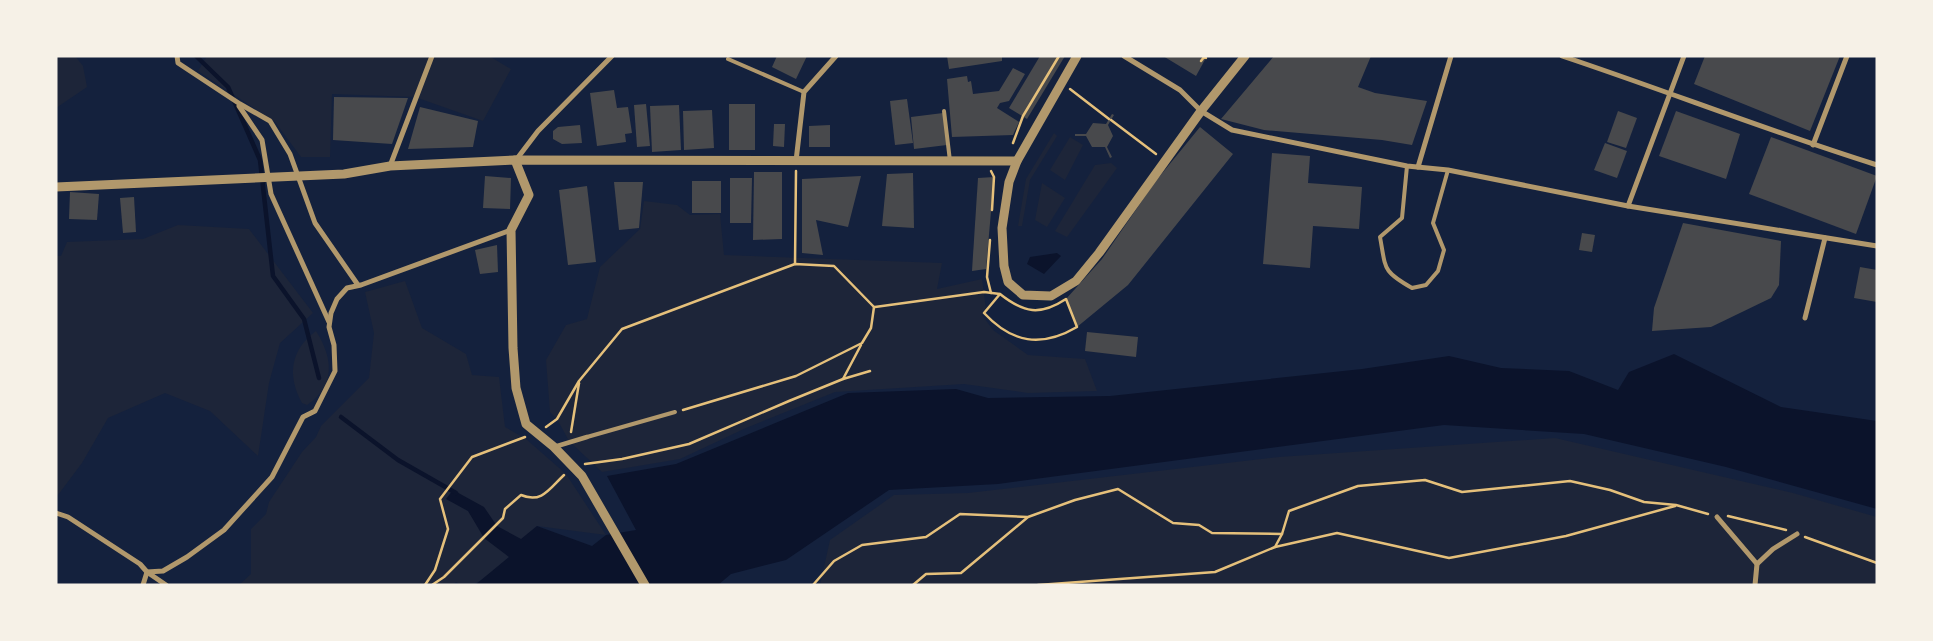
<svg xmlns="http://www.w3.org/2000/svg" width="1933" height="641" viewBox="0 0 1933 641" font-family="'Space Grotesk',sans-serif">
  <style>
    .green { fill: #1d2539 }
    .water { fill: #0b132b }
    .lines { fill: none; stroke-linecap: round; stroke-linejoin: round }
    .stream { stroke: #0b132b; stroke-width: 4.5 }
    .building { fill: #48494c }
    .path { stroke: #e5c07b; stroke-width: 2.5 }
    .service { stroke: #b1986c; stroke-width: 4 }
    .pedestrian { stroke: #b1986c; stroke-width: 4.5 }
    .minor { stroke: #b1986c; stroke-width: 5 }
    .tertiary { stroke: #b1986c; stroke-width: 9 }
  </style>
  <rect width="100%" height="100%" fill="#14213d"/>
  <g class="green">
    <polygon points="56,56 75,56 83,66 87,87 56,108"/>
    <polygon points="207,56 489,56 511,69 483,121 415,97 332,94 330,157 301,157 275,122 198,71"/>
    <polygon points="1054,133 1057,136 1030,180 1022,226 1018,226 1026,179"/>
    <polygon points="1070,137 1083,145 1065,180 1050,170"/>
    <polygon points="1111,163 1117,168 1067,237 1055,231 1095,165"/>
    <polygon points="1042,183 1065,198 1047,227 1035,220"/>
    <polygon points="644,201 677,205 690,215 720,214 724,255 942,263 937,289 982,279 986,309 982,315 993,330 1028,355 1085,359 1097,391 1028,393 964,384 835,392 746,428 680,459 602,472 569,441 557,419 550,412 546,360 566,325 587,319 600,267 640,229"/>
    <polygon points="178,225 249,229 313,313 280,343 269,383 258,456 210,411 165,393 108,418 82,463 58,495 56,493 56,256 61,256 67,242 143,239"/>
    <path d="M405,281L422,328L466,354L472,375L499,377L505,427L526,439L566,474L606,535L537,526L521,540L497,526L453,490L447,499L468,511L509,557C497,567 473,595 456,582L453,585H239L251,574V529L266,514L269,502L302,452L316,437L321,426L369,378L374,333L365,292Z"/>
    <path d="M316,331C333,358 336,385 307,405L302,403C287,376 290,350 316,331Z"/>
    <polygon points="1555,438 1793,493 1877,517 1877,585 820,585 830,540 894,495 968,493 1279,457"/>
  </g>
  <g class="water">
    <polygon points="1057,253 1061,256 1044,274 1027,264 1030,257"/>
    <polygon points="1674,354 1781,407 1877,421 1877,509 1726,467 1584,434 1444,425 998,484 889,490 786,560 731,574 718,585 475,585 509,557 484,538 468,511 446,499 453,490 484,507 497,526 521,539 537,526 592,546 606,535 636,530 607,476 676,464 848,393 956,389 988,398 1110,396 1362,369 1449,356 1501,368 1569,371 1618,390 1629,372"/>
  </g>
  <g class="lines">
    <g class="stream">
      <polyline points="196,56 228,87 260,160 273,276 304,319 319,378"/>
      <polyline points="341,417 398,460 456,493"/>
    </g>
  </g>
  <g class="building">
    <polygon points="777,56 807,56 796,79 772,67"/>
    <polygon points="947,56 1002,56 1002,61 949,69"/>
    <polygon points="1040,56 1065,56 1027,119 1009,108"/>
    <polygon points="1163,56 1207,56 1196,76"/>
    <polygon points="1274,56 1371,56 1358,87 1375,93 1427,101 1412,145 1382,140 1264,130 1221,119"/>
    <polygon points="1705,56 1840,56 1810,131 1694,84"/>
    <polygon points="1013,68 1025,74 1009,101 1000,103 997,108 1019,122 1013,135 952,137 947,79 967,76 968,82 971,81 973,94 999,91"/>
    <polygon points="614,90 617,108 628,107 632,133 625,134 626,142 597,146 590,93"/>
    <polygon points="334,97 408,98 392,144 333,140"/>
    <polygon points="907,99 913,143 895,145 890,101"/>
    <polygon points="646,104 650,146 637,147 634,105"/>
    <rect x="729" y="104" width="26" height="46"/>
    <polygon points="679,105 681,150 652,152 650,106"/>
    <polygon points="420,107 478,121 473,147 408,149"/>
    <polygon points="712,110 714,148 684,150 683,111"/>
    <polygon points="1618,111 1637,118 1626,148 1607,142"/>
    <polygon points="1676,111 1740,134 1726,179 1659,156"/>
    <polygon points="943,113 947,145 914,149 911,117"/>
    <polygon points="1112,114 1114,115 1108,125 1113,136 1107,147 1112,157 1110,158 1105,147 1092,147 1086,136 1075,136 1075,134 1086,134 1093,123 1106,124"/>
    <polygon points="774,124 785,124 784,147 773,146"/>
    <polygon points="580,125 582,143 562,144 553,139 553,131 558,127"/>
    <polygon points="830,125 830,147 809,147 809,126"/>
    <polygon points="1200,127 1233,154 1128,285 1077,327 1066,299 1102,259 1155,182"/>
    <polygon points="1771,137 1877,176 1856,234 1749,194"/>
    <polygon points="1605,143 1627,151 1617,178 1594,170"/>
    <polygon points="1272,153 1310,156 1308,183 1362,187 1359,229 1313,226 1310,268 1263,264"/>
    <polygon points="754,172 782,172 782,239 753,240"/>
    <polygon points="913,173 914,228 882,226 887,174"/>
    <polygon points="485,176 511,178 510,209 483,208"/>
    <polygon points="861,176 848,227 816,220 823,255 802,253 802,179"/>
    <polygon points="994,177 986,269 972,271 978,178"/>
    <polygon points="730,178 752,178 751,223 730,223"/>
    <rect x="692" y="181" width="29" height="32"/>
    <polygon points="614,182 643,182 639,228 619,230"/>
    <polygon points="587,186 596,262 568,265 559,190"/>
    <polygon points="70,192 99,194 97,220 69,219"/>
    <polygon points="134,197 136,232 123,233 120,198"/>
    <polygon points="1683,223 1781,241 1779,285 1771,298 1711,327 1652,331 1654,308"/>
    <polygon points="1582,233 1595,235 1592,252 1579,250"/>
    <polygon points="497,245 498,272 480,274 475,250"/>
    <polygon points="1860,267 1877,270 1877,302 1854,298"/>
    <polygon points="1087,332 1138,337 1136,357 1085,351"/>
  </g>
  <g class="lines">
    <g class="path">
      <polyline points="1201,61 1204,57 1206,58"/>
      <polyline points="1070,89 1109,119"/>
      <polyline points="1111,120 1156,154"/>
      <polyline points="1013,143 1023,116 1059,56"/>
      <polyline points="991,171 994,177 992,210"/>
      <polyline points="990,240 987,277 991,293"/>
      <polyline points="795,264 796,171"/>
      <path d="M1000,294C1024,313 1040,316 1066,299L1077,327C1041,348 1012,343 984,313Z"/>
      <polyline points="875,307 984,292 1000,294"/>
      <polyline points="843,379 861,345"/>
      <polyline points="683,410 796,376 862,343 871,328 874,307"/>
      <polyline points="546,427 557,419 579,381 622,329 795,264 834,266 874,307"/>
      <polyline points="571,432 579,383"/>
      <polyline points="585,464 622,459 689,444 789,401 843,379 870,371"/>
      <polyline points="1728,516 1786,530"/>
      <polyline points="1805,537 1877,563"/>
      <polyline points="1275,547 1337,533 1449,558 1566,536 1675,506"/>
      <polyline points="425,585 435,570 448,529 440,499 472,457 525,437"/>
      <path d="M432,585L444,577L503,518L505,509L521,495C542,504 550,488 564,475"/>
      <polyline points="813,585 834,561 862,545 926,537 960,514 1027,517"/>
      <polyline points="913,585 926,574 961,573 1028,517 1075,500 1118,489 1173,523 1199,525 1212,533 1282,534 1289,511 1358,486 1425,480 1462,492 1570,481 1610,490 1644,502 1676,505 1708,514"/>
      <polyline points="1038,585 1215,572 1275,547 1282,534"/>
    </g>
    <g class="service">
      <polyline points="728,59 804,92"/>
      <polyline points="944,111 950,161"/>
      <path d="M1407,166L1402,218L1380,237C1386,269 1382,271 1412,288L1426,285L1438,271L1444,250L1433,223L1448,170"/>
      <polyline points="587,437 675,412"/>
    </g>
    <polyline class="pedestrian" points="554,447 587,437"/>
    <g class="minor">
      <polyline points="177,56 178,63 240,104 270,121 290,154 315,223 358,285"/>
      <polyline points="1124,56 1180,90 1201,111 1232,130 1407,166 1448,170 1628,206 1877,246"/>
      <path d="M1562,56C1667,91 1771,132 1877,165"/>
      <polyline points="239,106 262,140 271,194 329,322"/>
      <polyline points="1813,145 1847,56"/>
      <polyline points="516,160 538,131 612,56"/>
      <polyline points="796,161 804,92 836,56"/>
      <polyline points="390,166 432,56"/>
      <polyline points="1418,167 1451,56"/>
      <polyline points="1628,206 1684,56"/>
      <polyline points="1805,318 1825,238"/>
      <polyline points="56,513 68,517 140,564 147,572 166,585"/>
      <polyline points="1717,517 1757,564 1755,585"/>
      <polyline points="1757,564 1773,549 1797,534"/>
      <polyline points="143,585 147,572 163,571 187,557 224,530 272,477 303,417 315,411 335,371 334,345 329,327 331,313 337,299 347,288 361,285 511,230"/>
    </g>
    <g class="tertiary">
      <polyline points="1077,56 1017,161 1009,182 1002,228 1004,266 1008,282 1023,295 1051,296 1076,281 1099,253 1201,111 1245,56"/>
      <polyline points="515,160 529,195 511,230 513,348 516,388 526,424 554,447 582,476 645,585"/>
      <polyline points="56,187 344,174 390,166 515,160 1017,161"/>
    </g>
  </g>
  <rect width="1933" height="641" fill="none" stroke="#f6f1e7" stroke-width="115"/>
</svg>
